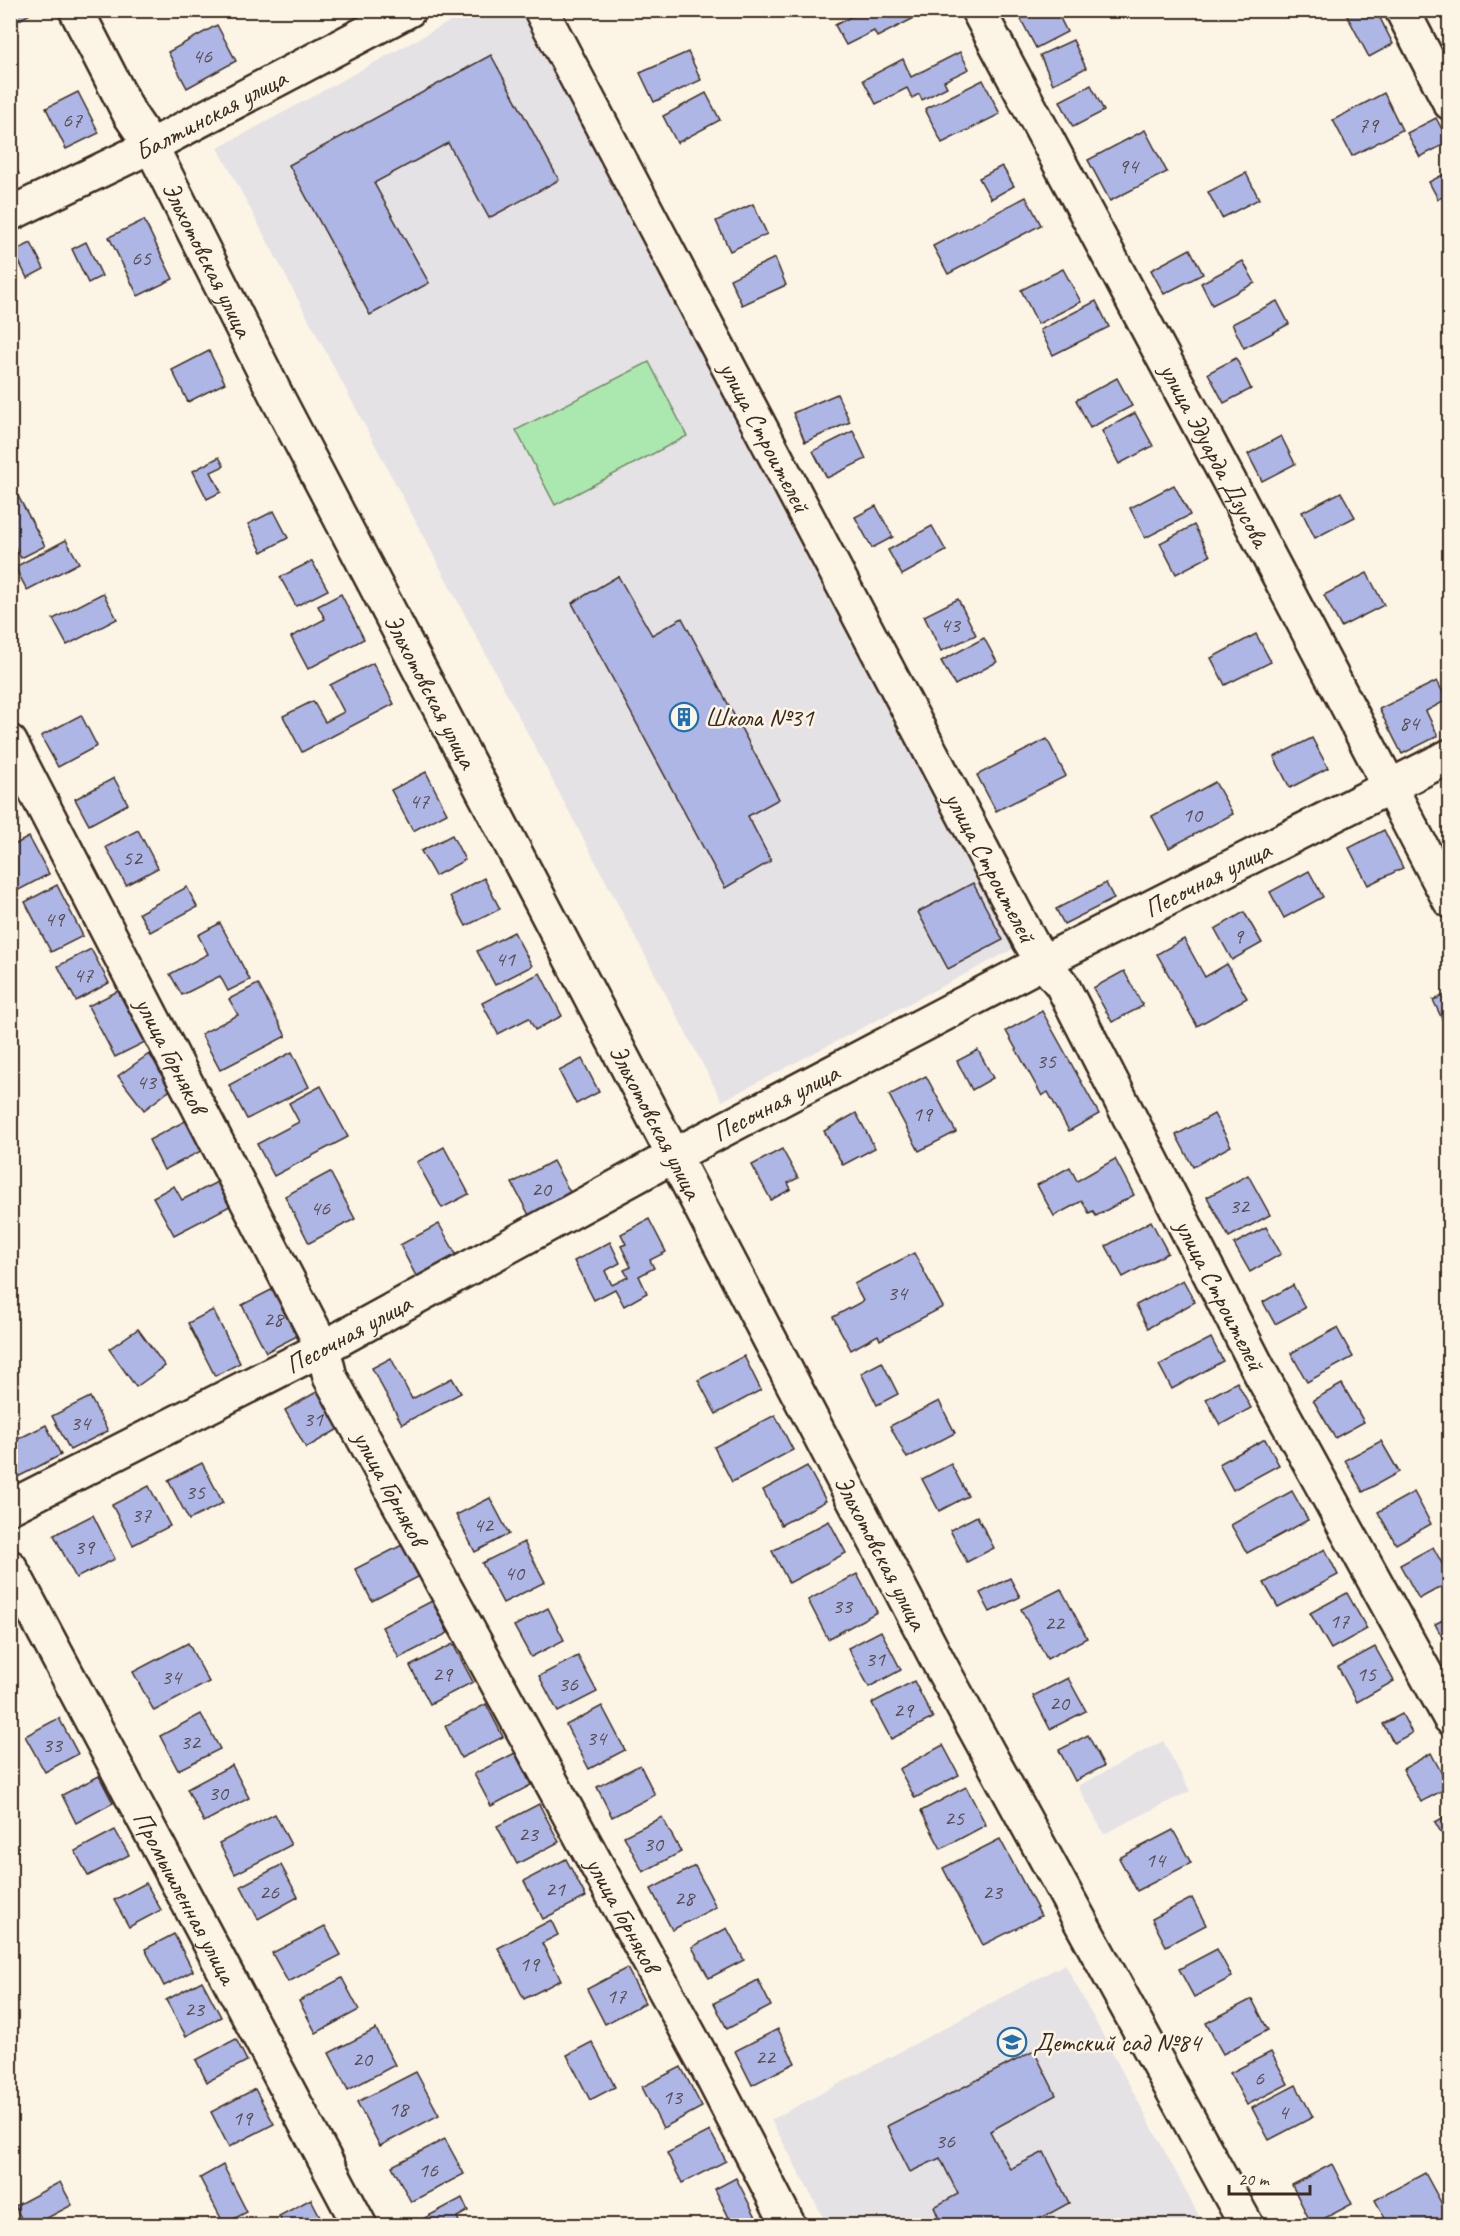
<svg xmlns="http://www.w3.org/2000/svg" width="1460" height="2236" viewBox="0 0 1460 2236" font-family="Caveat,sans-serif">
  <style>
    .built { fill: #e5e2e5 }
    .green { fill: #abe8af; stroke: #738966; stroke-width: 1.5 }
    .building { fill: #aeb6e6; stroke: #3b2a1e; stroke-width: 1.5 }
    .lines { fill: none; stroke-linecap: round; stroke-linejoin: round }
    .minor-casing { stroke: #3b2a1e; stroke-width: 38 }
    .minor { stroke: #fcf5e5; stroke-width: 33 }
    .labels { text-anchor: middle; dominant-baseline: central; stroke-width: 5; stroke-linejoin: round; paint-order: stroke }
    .number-label { font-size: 22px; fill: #584d50 }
    .street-label { font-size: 26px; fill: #3b2a1e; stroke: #fcf5e5 }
    .poi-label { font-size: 26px; fill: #3b2a1e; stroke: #fcf5e5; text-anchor: start }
  </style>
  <rect width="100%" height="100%" fill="#fcf5e5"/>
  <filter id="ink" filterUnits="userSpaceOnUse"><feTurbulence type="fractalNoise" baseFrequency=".0167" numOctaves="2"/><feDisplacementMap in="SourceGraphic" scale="12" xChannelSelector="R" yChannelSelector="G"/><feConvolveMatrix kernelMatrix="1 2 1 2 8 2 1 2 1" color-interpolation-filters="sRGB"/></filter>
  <g filter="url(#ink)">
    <g class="built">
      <polygon points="469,11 525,11 1019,946 722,1101 218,148"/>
      <polygon points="1163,1741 1190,1791 1104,1834 1078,1786"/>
      <polygon points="1065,1964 1204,2225 827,2225 771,2120"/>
    </g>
    <polygon class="green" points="649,362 687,436 555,505 516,430"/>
    <g class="building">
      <polygon points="10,10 31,10 32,13 10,25"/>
      <polygon points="864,10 928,10 928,11 877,37 874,31 846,45 835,25"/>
      <polygon points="1016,10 1056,10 1067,32 1036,48"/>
      <polygon points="1344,10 1376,10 1393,44 1369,57"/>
      <polygon points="217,25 236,61 187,88 168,52"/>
      <polygon points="1073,40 1086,68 1053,84 1040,55"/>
      <polygon points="688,52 701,80 654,102 640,73"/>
      <polygon points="960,52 969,69 944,81 947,87 922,100 919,94 912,98 907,88 876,104 863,80 903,59 911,77"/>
      <polygon points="491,55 559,180 489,218 448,143 374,183 429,283 370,315 289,165"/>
      <polygon points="983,80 1000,114 942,143 925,109"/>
      <polygon points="1091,85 1104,111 1073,127 1060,101"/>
      <polygon points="78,92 99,133 66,149 46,108"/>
      <polygon points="706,93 720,120 677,143 663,116"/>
      <polygon points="1384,93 1402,130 1352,156 1333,120"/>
      <polygon points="1436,118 1449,142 1420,157 1407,133"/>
      <polygon points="1145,130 1167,172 1110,201 1088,160"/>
      <polygon points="10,158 19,174 10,179"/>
      <polygon points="1002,166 1014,186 991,199 979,178"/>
      <polygon points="1450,171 1450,193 1438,199 1429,182"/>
      <polygon points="1246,173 1259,199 1222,218 1208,192"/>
      <polygon points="1026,197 1041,225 948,274 933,246"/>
      <polygon points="753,204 767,234 730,251 716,221"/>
      <polygon points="144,220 173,279 138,296 109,237"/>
      <polygon points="86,242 102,276 88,283 72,249"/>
      <polygon points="31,243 44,269 27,278 14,251"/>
      <polygon points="1190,249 1203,274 1164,294 1151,270"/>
      <polygon points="775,258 786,285 742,305 730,279"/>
      <polygon points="1243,261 1255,283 1212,305 1201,283"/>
      <polygon points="1063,269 1081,302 1038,324 1021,290"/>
      <polygon points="1096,301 1109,327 1053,355 1040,330"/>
      <polygon points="1277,301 1289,324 1244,348 1232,324"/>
      <polygon points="209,351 225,383 188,402 172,370"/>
      <polygon points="1236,358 1251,389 1224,403 1208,373"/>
      <polygon points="1117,378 1132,406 1090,428 1076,400"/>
      <polygon points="837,394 850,422 805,442 793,413"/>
      <polygon points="1135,413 1153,446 1119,464 1102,431"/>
      <polygon points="853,431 866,459 827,478 813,451"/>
      <polygon points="1281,436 1295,464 1262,481 1248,454"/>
      <polygon points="219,457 224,466 211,472 221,492 207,499 193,471"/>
      <polygon points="1174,485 1190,515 1145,538 1130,508"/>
      <polygon points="1341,492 1355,517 1315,538 1302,512"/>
      <polygon points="17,494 45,546 21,558 10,538 10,497"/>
      <polygon points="876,506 893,537 872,548 855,517"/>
      <polygon points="274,511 288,538 262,552 248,524"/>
      <polygon points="1194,525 1210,556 1176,574 1160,543"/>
      <polygon points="932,526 946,551 902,575 888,550"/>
      <polygon points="66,540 79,563 27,590 15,567"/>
      <polygon points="312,561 328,590 296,606 280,577"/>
      <polygon points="1367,573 1384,605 1341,627 1324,595"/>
      <polygon points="618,576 652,635 682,618 779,799 748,816 771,861 725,888 572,603"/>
      <polygon points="103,593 117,619 67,645 53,619"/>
      <polygon points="341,594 364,639 308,669 291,637 325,619 318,606"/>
      <polygon points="958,599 976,635 941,651 924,616"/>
      <polygon points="1256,634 1271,662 1225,685 1211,658"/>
      <polygon points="984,638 997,662 955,685 941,661"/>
      <polygon points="373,663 394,704 302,752 283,716 313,701 325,722 344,712 330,685"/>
      <polygon points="1437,681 1447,700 1426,711 1438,736 1402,754 1379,709"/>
      <polygon points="81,715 97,746 58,767 41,736"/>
      <polygon points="1312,738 1328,768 1290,788 1274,757"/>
      <polygon points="1047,739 1066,776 996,811 977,775"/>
      <polygon points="426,772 447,813 413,831 391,790"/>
      <polygon points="114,778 128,804 89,825 75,799"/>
      <polygon points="1215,782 1233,814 1169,848 1152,816"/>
      <polygon points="10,805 19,820 10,824"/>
      <polygon points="138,830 158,868 126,885 106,847"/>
      <polygon points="1384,830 1403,868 1368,885 1349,848"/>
      <polygon points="452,835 465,860 435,876 421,851"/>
      <polygon points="29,837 49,874 15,892 10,883 10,847"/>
      <polygon points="1309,871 1323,897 1284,918 1270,892"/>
      <polygon points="484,878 500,909 466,926 450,896"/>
      <polygon points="973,883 1003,940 948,969 918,912"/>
      <polygon points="1106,883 1114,899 1064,924 1056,909"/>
      <polygon points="57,885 83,936 51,952 25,902"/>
      <polygon points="187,887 197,907 150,932 139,913"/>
      <polygon points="1244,912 1262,943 1232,960 1215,929"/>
      <polygon points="220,923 250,980 228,991 220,976 182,995 170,974 208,954 198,935"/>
      <polygon points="514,932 532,966 495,985 477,951"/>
      <polygon points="1184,939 1205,977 1227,964 1247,998 1197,1026 1157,954"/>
      <polygon points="91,949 109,983 76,1001 58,966"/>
      <polygon points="1124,971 1143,1006 1112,1022 1093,988"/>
      <polygon points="540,973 562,1016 535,1030 529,1018 498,1034 482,1003"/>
      <polygon points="258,984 286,1036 220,1070 201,1034 238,1015 229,999"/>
      <polygon points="118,991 145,1042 115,1057 88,1006"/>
      <polygon points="1450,993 1450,1020 1444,1023 1433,1000"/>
      <polygon points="1042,1011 1099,1114 1069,1131 1048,1092 1042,1096 1006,1031"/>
      <polygon points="978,1050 993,1078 972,1090 957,1061"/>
      <polygon points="292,1052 309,1087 247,1119 229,1085"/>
      <polygon points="149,1054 174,1087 144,1110 118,1076"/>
      <polygon points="582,1059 599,1092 576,1104 559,1071"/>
      <polygon points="926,1076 956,1132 919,1151 889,1095"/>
      <polygon points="321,1086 348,1137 274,1176 257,1144 299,1122 289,1103"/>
      <polygon points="856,1113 875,1148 843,1165 824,1131"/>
      <polygon points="1214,1114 1231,1146 1193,1167 1176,1135"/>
      <polygon points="187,1120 203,1150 164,1170 149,1140"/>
      <polygon points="444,1147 469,1194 442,1208 417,1162"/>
      <polygon points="782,1149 798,1178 788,1183 791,1189 771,1200 752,1165"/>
      <polygon points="1115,1159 1134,1195 1096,1216 1093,1211 1089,1213 1082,1201 1054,1216 1037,1185 1070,1167 1077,1181"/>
      <polygon points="553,1161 571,1194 530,1217 512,1183"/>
      <polygon points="330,1172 355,1219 309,1243 285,1196"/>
      <polygon points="1248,1175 1270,1215 1229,1237 1207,1197"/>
      <polygon points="217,1182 230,1206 174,1235 153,1197 174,1186 182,1200"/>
      <polygon points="649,1219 666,1252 650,1260 654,1268 639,1276 647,1293 624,1306 615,1289 594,1300 574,1261 610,1242 620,1263 605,1271 612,1285 628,1277 624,1270 631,1267 621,1246 626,1244 621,1234"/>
      <polygon points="1151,1221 1168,1253 1123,1277 1106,1246"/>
      <polygon points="439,1224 457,1256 417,1278 400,1245"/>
      <polygon points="1266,1227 1281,1254 1250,1272 1234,1244"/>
      <polygon points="914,1253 943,1307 880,1340 878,1335 851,1350 833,1317 863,1301 854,1284"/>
      <polygon points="1183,1280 1195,1302 1148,1328 1136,1305"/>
      <polygon points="281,1285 305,1332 266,1352 242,1305"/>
      <polygon points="1293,1285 1305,1308 1275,1324 1263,1302"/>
      <polygon points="213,1310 240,1363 215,1376 188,1323"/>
      <polygon points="1337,1328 1353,1357 1307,1382 1291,1353"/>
      <polygon points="138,1329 165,1366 136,1387 109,1349"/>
      <polygon points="1211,1338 1223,1361 1172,1389 1159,1365"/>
      <polygon points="744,1356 761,1390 716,1414 698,1380"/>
      <polygon points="391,1358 412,1399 452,1378 461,1393 402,1424 372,1368"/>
      <polygon points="882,1362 898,1394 877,1405 861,1373"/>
      <polygon points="1237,1382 1251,1408 1220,1425 1206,1399"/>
      <polygon points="1342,1384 1364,1422 1335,1438 1313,1400"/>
      <polygon points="320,1390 342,1427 306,1448 285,1410"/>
      <polygon points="90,1397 108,1431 70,1450 52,1416"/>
      <polygon points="939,1401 955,1433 907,1458 890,1426"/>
      <polygon points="775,1415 793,1450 732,1482 714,1447"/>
      <polygon points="46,1425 61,1455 10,1481 10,1443"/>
      <polygon points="1265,1439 1279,1465 1233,1490 1219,1464"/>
      <polygon points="1381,1441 1399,1472 1363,1492 1345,1460"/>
      <polygon points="202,1463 223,1503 189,1520 168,1480"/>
      <polygon points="951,1464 968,1496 939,1511 922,1479"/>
      <polygon points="807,1466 826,1501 781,1525 763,1490"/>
      <polygon points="149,1486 170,1526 133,1545 112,1505"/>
      <polygon points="1292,1491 1308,1520 1247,1553 1231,1525"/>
      <polygon points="1414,1492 1431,1524 1396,1544 1378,1512"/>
      <polygon points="490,1498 509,1534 475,1552 456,1515"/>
      <polygon points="93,1515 115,1559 76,1578 54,1535"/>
      <polygon points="977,1516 994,1548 967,1562 950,1530"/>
      <polygon points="829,1521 846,1553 789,1583 772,1551"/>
      <polygon points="524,1542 545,1582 503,1603 482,1563"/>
      <polygon points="404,1544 420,1576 372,1601 355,1569"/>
      <polygon points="1433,1547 1450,1578 1450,1582 1419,1599 1400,1565"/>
      <polygon points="1325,1549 1338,1575 1278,1607 1264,1583"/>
      <polygon points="857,1574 877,1612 828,1639 808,1600"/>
      <polygon points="1010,1578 1020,1597 990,1612 980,1593"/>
      <polygon points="1061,1589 1087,1638 1047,1659 1021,1609"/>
      <polygon points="1347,1593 1367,1629 1331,1649 1310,1613"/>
      <polygon points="432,1601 448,1633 399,1658 382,1627"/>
      <polygon points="548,1608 564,1640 531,1657 514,1626"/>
      <polygon points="1450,1616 1450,1651 1435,1624"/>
      <polygon points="881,1631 901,1670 869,1687 848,1648"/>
      <polygon points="188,1643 209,1682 154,1711 133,1672"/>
      <polygon points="453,1644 473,1682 430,1704 410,1666"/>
      <polygon points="1375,1647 1394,1681 1357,1702 1338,1667"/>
      <polygon points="578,1656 597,1692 558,1712 539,1676"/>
      <polygon points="1068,1678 1086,1711 1050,1729 1033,1696"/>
      <polygon points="914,1681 933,1718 891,1739 872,1703"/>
      <polygon points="486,1704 503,1737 461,1758 445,1726"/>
      <polygon points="602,1706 625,1750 589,1769 566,1725"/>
      <polygon points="201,1714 220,1749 178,1770 160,1736"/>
      <polygon points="1402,1714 1412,1733 1394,1743 1383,1724"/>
      <polygon points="59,1718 78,1754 45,1772 25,1736"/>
      <polygon points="1088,1735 1104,1766 1075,1781 1059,1750"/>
      <polygon points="943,1745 959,1775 915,1798 899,1769"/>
      <polygon points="515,1753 531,1785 491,1806 474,1774"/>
      <polygon points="1431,1753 1449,1787 1421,1802 1403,1769"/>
      <polygon points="232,1765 249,1798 204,1822 187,1789"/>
      <polygon points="640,1765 655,1795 612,1817 597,1787"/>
      <polygon points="99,1776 113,1803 76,1823 62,1795"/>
      <polygon points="966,1787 986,1825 941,1849 921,1811"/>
      <polygon points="539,1804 559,1842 517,1864 497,1826"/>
      <polygon points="275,1814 291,1845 235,1874 219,1843"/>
      <polygon points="1450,1814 1450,1848 1435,1822"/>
      <polygon points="662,1817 681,1852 643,1872 624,1836"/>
      <polygon points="115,1830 129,1855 88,1876 75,1851"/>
      <polygon points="1173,1830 1191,1863 1137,1891 1119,1858"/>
      <polygon points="1000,1839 1041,1916 983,1945 943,1868"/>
      <polygon points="566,1859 586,1897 543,1919 524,1881"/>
      <polygon points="281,1865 298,1897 258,1919 241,1886"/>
      <polygon points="695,1866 716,1907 672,1930 651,1889"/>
      <polygon points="146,1883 161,1910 129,1927 114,1900"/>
      <polygon points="1192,1898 1206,1925 1166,1946 1152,1919"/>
      <polygon points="551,1920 558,1935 542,1943 561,1980 524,1999 498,1948"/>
      <polygon points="325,1926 341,1955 288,1982 272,1953"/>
      <polygon points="727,1928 744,1960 709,1978 692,1947"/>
      <polygon points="174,1934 193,1971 164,1986 145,1949"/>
      <polygon points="1217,1949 1232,1977 1194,1997 1179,1969"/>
      <polygon points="627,1968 645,2003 605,2024 587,1989"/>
      <polygon points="342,1978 359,2010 316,2033 299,2001"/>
      <polygon points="758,1980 771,2006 727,2029 714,2003"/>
      <polygon points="202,1981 221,2017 186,2036 166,2000"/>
      <polygon points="1252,1999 1268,2030 1223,2054 1206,2023"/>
      <polygon points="376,2029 395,2065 348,2090 329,2053"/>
      <polygon points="778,2029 795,2063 752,2085 735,2051"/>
      <polygon points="236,2039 247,2061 207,2082 196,2060"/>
      <polygon points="592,2042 615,2087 590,2100 567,2055"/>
      <polygon points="1034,2051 1056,2095 990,2131 1010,2169 1044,2152 1069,2203 1034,2222 1036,2226 942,2226 934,2207 958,2194 940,2158 910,2172 887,2126"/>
      <polygon points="1271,2052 1288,2084 1247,2105 1230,2073"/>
      <polygon points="681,2067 702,2107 663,2128 642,2087"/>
      <polygon points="416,2072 439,2115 380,2146 357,2102"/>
      <polygon points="1296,2085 1313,2117 1269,2140 1252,2108"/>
      <polygon points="255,2089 274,2124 229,2147 211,2112"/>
      <polygon points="710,2131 726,2161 682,2183 667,2153"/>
      <polygon points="445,2139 464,2174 411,2202 392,2166"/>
      <polygon points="1332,2164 1352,2204 1312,2225 1292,2185"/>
      <polygon points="223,2165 247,2212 224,2224 200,2178"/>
      <polygon points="1425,2173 1450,2219 1450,2226 1389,2226 1375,2200"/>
      <polygon points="736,2178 758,2221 750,2226 733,2226 715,2189"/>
      <polygon points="60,2182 72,2205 32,2226 25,2226 15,2206"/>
      <polygon points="462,2198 468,2211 457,2217 461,2226 422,2226 419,2221"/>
      <polygon points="311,2199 325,2226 284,2226 279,2216"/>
    </g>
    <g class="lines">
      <g class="minor-casing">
        <g id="minor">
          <path id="s1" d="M76,10L130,115L151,146L275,393L939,1663L1247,2226"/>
          <path id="s2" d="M541,10L1030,941L1043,962L1062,985L1261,1374L1450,1718"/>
          <path id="s3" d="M978,10L1237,496L1450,901"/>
          <polyline points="1402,10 1450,103"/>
          <path id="s4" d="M10,214L151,146L409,10"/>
          <path id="s5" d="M10,742L323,1348L330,1377L707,2067L789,2226"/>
          <path id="s6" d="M10,1507L323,1348L673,1156L1043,962L1450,756"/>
          <path id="s7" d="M10,1567L360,2226"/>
        </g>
      </g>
      <use href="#minor" class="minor"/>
    </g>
  </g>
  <defs>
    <g id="building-ring" transform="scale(1.5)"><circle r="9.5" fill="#fcf5e5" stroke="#1f6fb2" stroke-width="1.5"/><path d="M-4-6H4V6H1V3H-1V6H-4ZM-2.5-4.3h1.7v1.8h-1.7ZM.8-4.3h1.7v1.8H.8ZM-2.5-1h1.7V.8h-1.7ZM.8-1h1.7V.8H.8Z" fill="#1f6fb2"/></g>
    <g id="school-ring" transform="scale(1.5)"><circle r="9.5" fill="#fcf5e5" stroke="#1f6fb2" stroke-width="1.5"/><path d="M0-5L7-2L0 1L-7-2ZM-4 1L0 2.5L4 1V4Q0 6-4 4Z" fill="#1f6fb2"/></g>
  </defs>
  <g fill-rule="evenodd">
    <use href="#building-ring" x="684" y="717"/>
    <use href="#school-ring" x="1012" y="2042"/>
  </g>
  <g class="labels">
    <g class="number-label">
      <text x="202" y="56">46</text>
      <text x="72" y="120">67</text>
      <text x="1368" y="125">79</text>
      <text x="1128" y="166">94</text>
      <text x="141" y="258">65</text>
      <text x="950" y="625">43</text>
      <text x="1409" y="723">84</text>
      <text x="419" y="801">47</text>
      <text x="1192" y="815">10</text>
      <text x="132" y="858">52</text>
      <text x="54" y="919">49</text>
      <text x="1238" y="936">9</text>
      <text x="505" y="959">41</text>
      <text x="83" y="975">47</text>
      <text x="1046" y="1061">35</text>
      <text x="146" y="1082">43</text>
      <text x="922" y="1114">19</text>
      <text x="541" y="1189">20</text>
      <text x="1239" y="1206">32</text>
      <text x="320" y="1208">46</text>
      <text x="897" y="1293">34</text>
      <text x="273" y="1319">28</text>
      <text x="313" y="1419">31</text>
      <text x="80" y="1423">34</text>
      <text x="195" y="1492">35</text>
      <text x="141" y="1515">37</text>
      <text x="483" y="1525">42</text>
      <text x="84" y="1547">39</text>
      <text x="514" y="1573">40</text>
      <text x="842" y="1606">33</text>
      <text x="1339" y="1621">17</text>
      <text x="1054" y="1623">22</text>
      <text x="875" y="1659">31</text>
      <text x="442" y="1674">29</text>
      <text x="1366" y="1674">15</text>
      <text x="171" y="1677">34</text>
      <text x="568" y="1684">36</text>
      <text x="1059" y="1703">20</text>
      <text x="903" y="1710">29</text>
      <text x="596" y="1738">34</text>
      <text x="190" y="1742">32</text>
      <text x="52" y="1745">33</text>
      <text x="218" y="1793">30</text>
      <text x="954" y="1818">25</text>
      <text x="528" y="1834">23</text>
      <text x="653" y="1844">30</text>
      <text x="1155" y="1860">14</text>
      <text x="555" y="1889">21</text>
      <text x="269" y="1892">26</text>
      <text x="992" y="1892">23</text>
      <text x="684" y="1898">28</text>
      <text x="529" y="1964">19</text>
      <text x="616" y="1996">17</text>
      <text x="194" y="2009">23</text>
      <text x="765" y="2057">22</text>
      <text x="362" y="2059">20</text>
      <text x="1259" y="2078">6</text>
      <text x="672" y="2097">13</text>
      <text x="398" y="2109">18</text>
      <text x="1283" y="2112">4</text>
      <text x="242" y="2118">19</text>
      <text x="945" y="2141">36</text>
      <text x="428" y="2170">16</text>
    </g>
    <g class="street-label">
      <text stroke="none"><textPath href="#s4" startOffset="224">Балтинская улица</textPath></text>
      <text stroke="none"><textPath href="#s1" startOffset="282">Эльхотовская улица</textPath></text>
      <text stroke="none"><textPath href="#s2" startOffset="482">улица Строителей</textPath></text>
      <text stroke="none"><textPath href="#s3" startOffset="504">улица Эдуарда Дзусова</textPath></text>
      <text stroke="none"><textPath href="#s1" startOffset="768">Эльхотовская улица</textPath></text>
      <text stroke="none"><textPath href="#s2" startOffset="968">улица Строителей</textPath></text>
      <text stroke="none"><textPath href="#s6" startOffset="1352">Песочная улица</textPath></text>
      <text stroke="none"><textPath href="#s5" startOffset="352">улица Горняков</textPath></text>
      <text stroke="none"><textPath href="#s6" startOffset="866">Песочная улица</textPath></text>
      <text stroke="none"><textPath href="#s1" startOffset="1254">Эльхотовская улица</textPath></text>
      <text stroke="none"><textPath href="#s2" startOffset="1454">улица Строителей</textPath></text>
      <text stroke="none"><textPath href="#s6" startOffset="380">Песочная улица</textPath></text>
      <text stroke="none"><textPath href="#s5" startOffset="838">улица Горняков</textPath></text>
      <text stroke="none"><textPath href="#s1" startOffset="1740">Эльхотовская улица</textPath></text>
      <text stroke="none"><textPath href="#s7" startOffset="374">Промышленная улица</textPath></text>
      <text stroke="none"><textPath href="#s5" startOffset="1324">улица Горняков</textPath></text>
    </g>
    <g class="poi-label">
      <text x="705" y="717">Школа №31</text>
      <text x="1033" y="2042">Детский сад №84</text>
    </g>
  </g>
  <rect width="1460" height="2236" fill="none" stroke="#fcf5e5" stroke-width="36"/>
  <rect x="18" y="18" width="1424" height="2200" fill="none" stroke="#3b2a1e" stroke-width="2" filter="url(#ink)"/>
  <path d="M1229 2185v9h81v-9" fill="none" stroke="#3b2a1e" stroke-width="3"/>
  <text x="1238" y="2185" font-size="18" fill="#3b2a1e" stroke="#fcf5e5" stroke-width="4.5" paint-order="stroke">20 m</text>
</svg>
